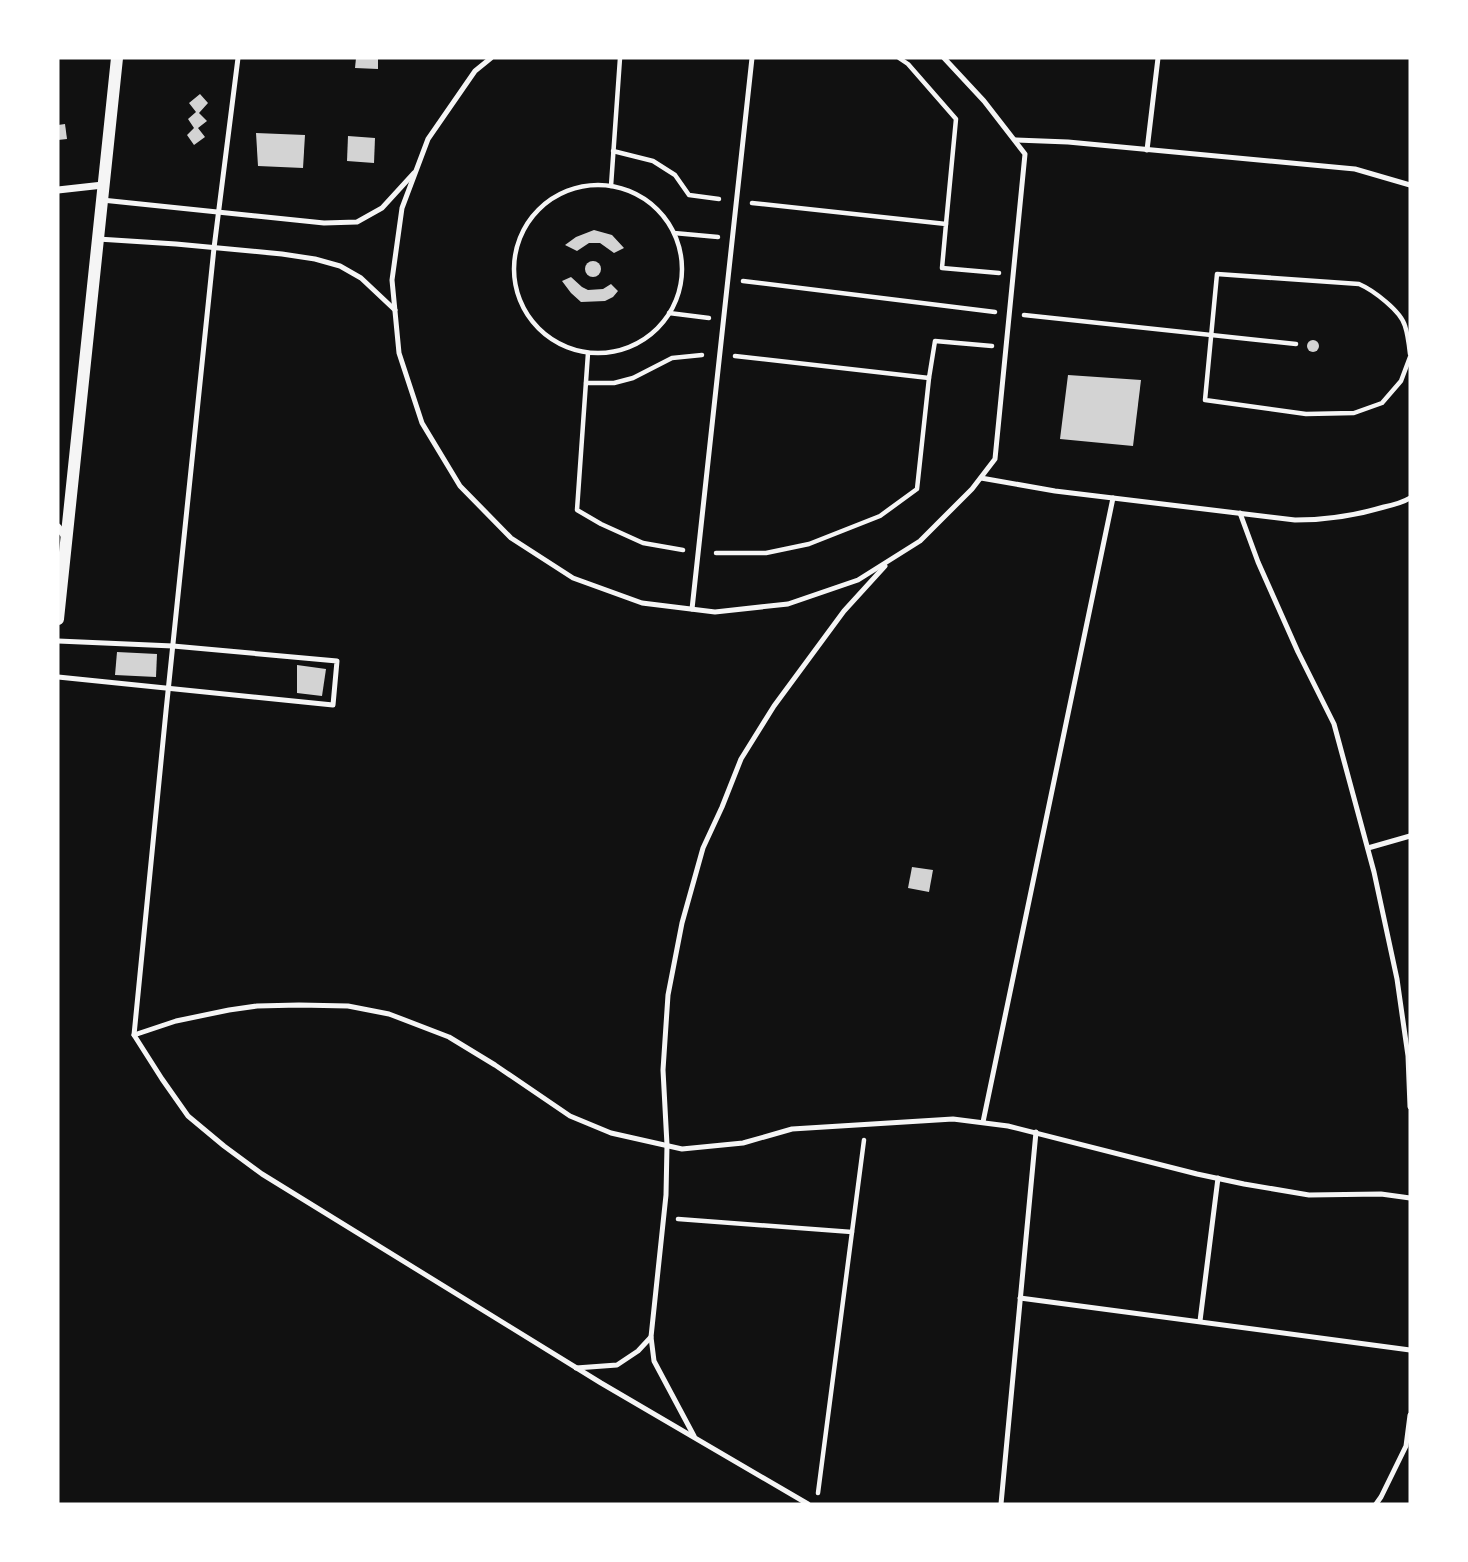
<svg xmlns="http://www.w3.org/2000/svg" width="1468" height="1562" viewBox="0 0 1468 1562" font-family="'Titillium Web',sans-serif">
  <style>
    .building { fill: #d3d3d3 }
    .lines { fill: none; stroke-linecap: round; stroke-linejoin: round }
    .path { stroke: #f5f5f5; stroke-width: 4.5 }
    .service { stroke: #f5f5f5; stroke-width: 5 }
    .minor { stroke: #f5f5f5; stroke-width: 7 }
    .tertiary { stroke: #f5f5f5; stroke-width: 12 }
  </style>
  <rect width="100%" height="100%" fill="#111"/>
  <g class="building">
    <polygon points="356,58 378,58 378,69 355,68"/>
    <polygon points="200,94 208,103 199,113 207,121 198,128 205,137 194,145 187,135 194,128 188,119 196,112 189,103"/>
    <polygon points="65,124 67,139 58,140 58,125"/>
    <polygon points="256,133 305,135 303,168 258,166"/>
    <polygon points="348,136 375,138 374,163 347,161"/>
    <polygon points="594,230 612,235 624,248 614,253 600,243 589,243 577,251 565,245 576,237"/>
    <circle cx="593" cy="269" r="8"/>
    <polygon points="571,277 582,287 588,290 603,289 611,284 618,291 613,297 605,301 581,302 571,293 562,281"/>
    <circle cx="1313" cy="346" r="6"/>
    <polygon points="1068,375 1141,380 1133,446 1060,439"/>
    <polygon points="117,652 157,654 156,677 115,675"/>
    <polygon points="297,665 326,669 322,696 297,693"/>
    <polygon points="912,867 933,870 929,892 908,888"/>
  </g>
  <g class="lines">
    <g class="path">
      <polyline points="899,58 908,64 956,119 946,224"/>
      <polyline points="613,151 653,161 675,175 689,195 719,199"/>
      <circle cx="598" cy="269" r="84"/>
      <polyline points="611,186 620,58"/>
      <polyline points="752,203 946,224 942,268 999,273"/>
      <polyline points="674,233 718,237"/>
      <polyline points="743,281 995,312"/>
      <polyline points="669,313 709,318"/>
      <polyline points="1024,315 1296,344"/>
      <polyline points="588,353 577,510 601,524 643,543 683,550"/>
      <path d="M1410,354C1409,345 1408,335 1405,326C1401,311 1373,290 1359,284L1217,274L1205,400L1306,414L1354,413L1382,403L1401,381L1410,357"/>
      <polyline points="735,356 929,378 935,341 992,346"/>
      <polyline points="586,383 614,383 633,378 672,358 702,355"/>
      <polyline points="716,553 766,553 809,544 880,516 917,489 929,378"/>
      <polyline points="678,1219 852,1232"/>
      <polyline points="818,1493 864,1140"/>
    </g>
    <g class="service">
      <polyline points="238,58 214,248 166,711 134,1035 162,1079 188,1116 224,1146 262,1174 601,1383 808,1504"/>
      <polyline points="491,58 475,71 428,139 402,208 392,280 399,353 422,423 460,486 511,538 573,578 642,603 715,612 788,604 858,580 920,541 972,489 995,459 1025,154 984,101 944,58"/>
      <polyline points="1015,140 1068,142 1355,169 1410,185"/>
      <polyline points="1147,150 1158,58"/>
      <polyline points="102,200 324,223 357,222 382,208 414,173"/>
      <polyline points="98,239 176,244 282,254 315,259 340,266 361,278 395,310"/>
      <path d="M981,478L1055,491L1295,520C1325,520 1354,516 1384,507C1393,505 1402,503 1410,498"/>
      <polyline points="1240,513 1258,562 1298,652 1334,724 1374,872 1397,979 1408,1056 1410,1107"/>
      <polyline points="692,609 752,58"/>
      <polyline points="58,641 173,646 337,661 333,705 58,677"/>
      <polyline points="1368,848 1410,836"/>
      <polyline points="134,1035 176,1021 229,1010 257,1006 299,1005 348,1006 389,1014 449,1037 495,1065 570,1116 611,1133 682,1149 743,1143 792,1129 953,1119 1008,1126 1197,1174 1244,1184 1309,1195 1381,1194 1410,1198"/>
      <polyline points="983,1122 1113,498"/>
      <polyline points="1020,1298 1410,1350"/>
      <polyline points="1200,1321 1218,1178"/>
      <polyline points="651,1337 654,1361 694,1436"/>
      <polyline points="576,1368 617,1365 638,1351 651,1337 666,1195 667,1145 663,1070 668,995 682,923 703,848 722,807 741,759 774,706 844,611 885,566"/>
      <polyline points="1001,1504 1036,1132"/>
      <polyline points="1376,1504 1381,1497 1406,1446 1410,1415"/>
    </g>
    <g class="minor">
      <polyline points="58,190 103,185"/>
      <polyline points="58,527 66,538"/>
    </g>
    <polyline class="tertiary" points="58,619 117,58"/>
  </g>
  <rect width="1468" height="1562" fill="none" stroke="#ffffff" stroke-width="119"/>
</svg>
